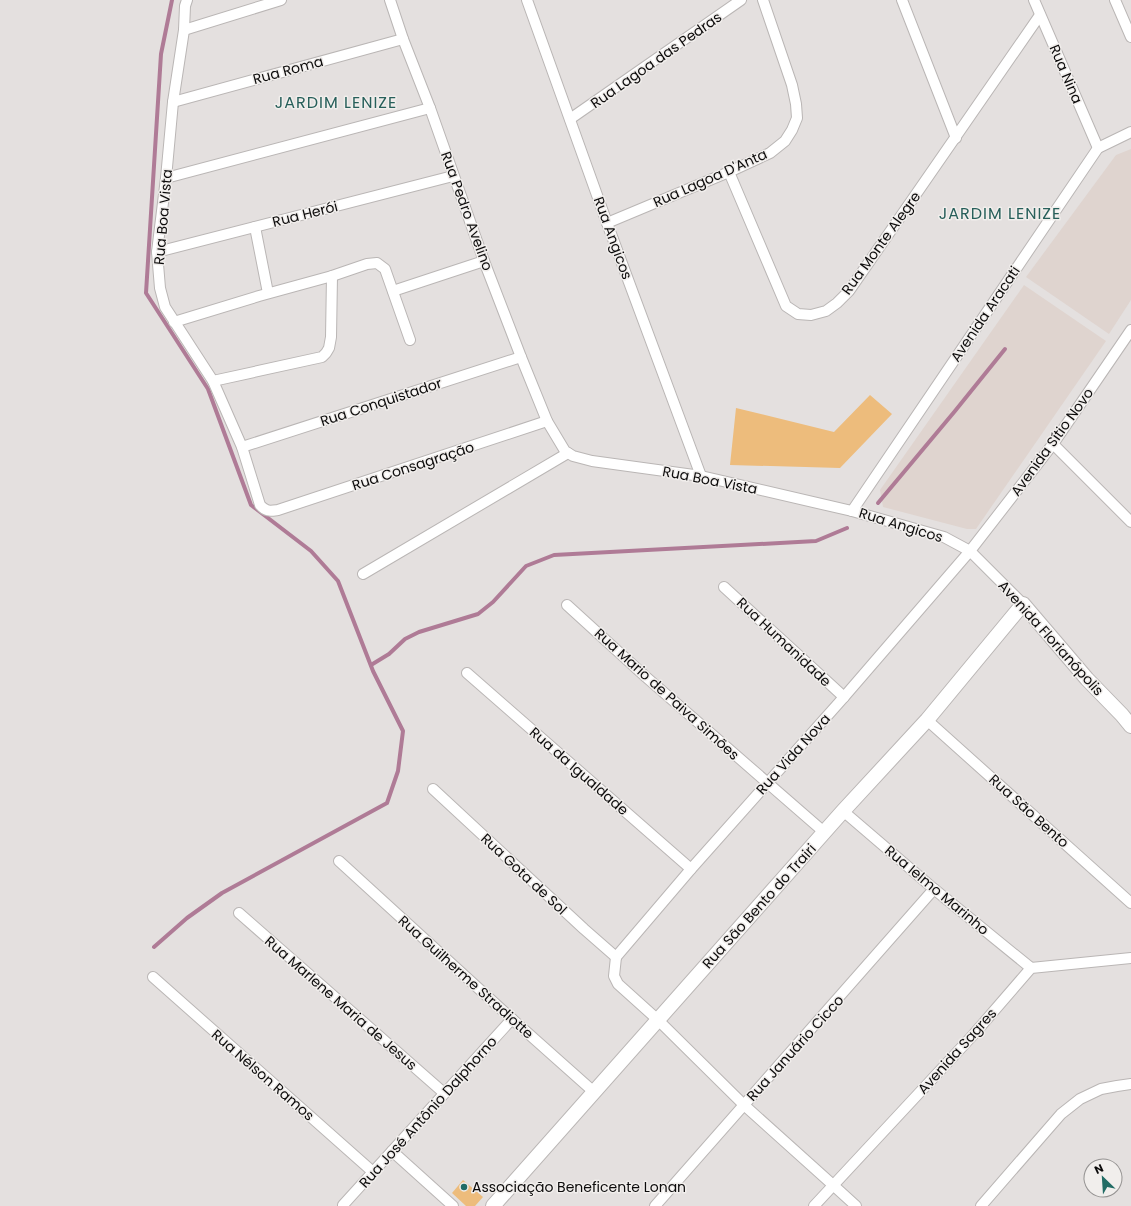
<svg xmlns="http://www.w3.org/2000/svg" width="1131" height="1206" viewBox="0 0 1131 1206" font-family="Poppins,sans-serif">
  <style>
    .built { fill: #dfd4cf }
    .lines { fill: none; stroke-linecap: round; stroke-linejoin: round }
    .stream { stroke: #af7b96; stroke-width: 4 }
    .building { fill: #edbc7c }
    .street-casing { stroke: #bab6b5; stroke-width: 12 }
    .secondary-casing { stroke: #bab6b5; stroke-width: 16 }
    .street { stroke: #fff; stroke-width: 10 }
    .secondary { stroke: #fff; stroke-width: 14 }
    .poi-dot { fill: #226c65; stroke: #f1eeec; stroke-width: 1.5 }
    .labels { text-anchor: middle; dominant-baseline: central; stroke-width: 3; stroke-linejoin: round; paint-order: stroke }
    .street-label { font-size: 14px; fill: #0c0b0b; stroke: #f1eeec }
    .poi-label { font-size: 14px; fill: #0c0b0b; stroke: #f1eeec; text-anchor: start }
    .quarter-label { font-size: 16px; letter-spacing: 1px; fill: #275f5a; stroke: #f1eeec }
  </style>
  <rect width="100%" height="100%" fill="#e4e0df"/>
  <g class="built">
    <polygon points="1131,149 1131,300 1109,334 1026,277 1116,155"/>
    <polygon points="1024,285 1106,341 976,529 967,529 883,507 880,490"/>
  </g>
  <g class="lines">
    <g class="stream">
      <polyline points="878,503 955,411 1005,349"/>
      <polyline points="371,665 389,654 405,639 419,632 478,614 493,602 526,566 554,555 816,541 847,528"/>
      <polyline points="154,947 187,918 222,893 387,803 398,771 403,731 373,671 338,581 311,551 251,505 208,389 146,293 161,54 172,0"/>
    </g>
  </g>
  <g class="building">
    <polygon points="870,395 892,414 840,468 730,465 736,408 834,432"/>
    <polygon points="463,1180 483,1197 475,1206 466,1206 452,1193"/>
  </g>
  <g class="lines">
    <g class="street-casing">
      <g id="street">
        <path d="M187,0L185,6L184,30L173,102L166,178L157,252L160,288L165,307L213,381L242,447L260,505C266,512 270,511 278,510L547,421"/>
        <polyline points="390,0 403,39 430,108 484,261 521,357 547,421 565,451 573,456 592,461 701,476 852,511 944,537 970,551 1023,604"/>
        <polyline points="527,0 607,223 701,476"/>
        <polyline points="902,0 956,138"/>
        <polyline points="1034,0 1098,148"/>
        <polyline points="1115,0 1131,37"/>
        <polyline points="184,30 281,0"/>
        <polyline points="173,102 403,39"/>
        <polyline points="570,119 741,0"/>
        <polyline points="729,172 786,306 798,314 811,315 826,311 837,303 849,291 1040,15"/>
        <polyline points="166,178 430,108"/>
        <polyline points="607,223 729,172 770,153 785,141 792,130 797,118 796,104 792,85 763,0"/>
        <polyline points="255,227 268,293"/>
        <polyline points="157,252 453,176"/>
        <polyline points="393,291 484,261"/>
        <polyline points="174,322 259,296 332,276 367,264 377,263 385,269 410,340"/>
        <polyline points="213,381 322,357 326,353 329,348 331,337 332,276"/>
        <polyline points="1053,444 1131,522"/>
        <polyline points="242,447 521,357"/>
        <polyline points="852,511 1098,148 1131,132"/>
        <polyline points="363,574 568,453"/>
        <polyline points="724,587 844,697"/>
        <polyline points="567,605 646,677 824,832"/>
        <polyline points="467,673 691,869"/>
        <polyline points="927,720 1131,903"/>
        <polyline points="433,789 584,929 616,957"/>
        <polyline points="843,811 934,889 1031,968"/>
        <polyline points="339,861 512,1019 594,1092"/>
        <polyline points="239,913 444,1093"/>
        <polyline points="616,957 691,869 844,697 970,551 1053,444 1131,330"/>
        <polyline points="616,957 614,976 618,984 658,1020 744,1105 833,1185 856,1206"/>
        <polyline points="153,977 373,1172"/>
        <polyline points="392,1151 453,1206"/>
        <polyline points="343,1205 512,1019"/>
        <polyline points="655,1206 934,889"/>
        <polyline points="814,1206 974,1034 1031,968 1131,958"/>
        <polyline points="981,1206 1061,1114 1080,1099 1101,1089 1117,1086 1131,1084"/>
      </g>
    </g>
    <g class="secondary-casing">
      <polyline id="secondary" points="493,1206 843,811 927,720 1023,604 1087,679 1122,715 1131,726"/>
    </g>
    <use href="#street" class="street"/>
    <use href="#secondary" class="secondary"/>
  </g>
  <circle class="poi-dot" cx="464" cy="1187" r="4"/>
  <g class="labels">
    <g class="street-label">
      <text transform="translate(656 60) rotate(-35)">Rua Lagoa das Pedras</text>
      <text transform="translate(288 70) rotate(-15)">Rua Roma</text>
      <text transform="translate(1066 74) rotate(67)">Rua Nina</text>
      <text transform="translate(710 178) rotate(-24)">Rua Lagoa D'Anta</text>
      <text transform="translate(467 211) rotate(70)">Rua Pedro Avelino</text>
      <text transform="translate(305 214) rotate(-14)">Rua Herói</text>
      <text transform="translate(163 217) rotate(-85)">Rua Boa Vista</text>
      <text transform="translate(613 238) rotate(70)">Rua Angicos</text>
      <text transform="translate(881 243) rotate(-54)">Rua Monte Alegre</text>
      <text transform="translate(985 314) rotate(-56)">Avenida Aracati</text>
      <text transform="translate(381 402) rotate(-18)">Rua Conquistador</text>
      <text transform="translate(1052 442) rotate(-54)">Avenida Sítio Novo</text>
      <text transform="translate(413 466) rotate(-18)">Rua Consagração</text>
      <text transform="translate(710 480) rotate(11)">Rua Boa Vista</text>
      <text transform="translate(901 525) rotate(17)">Rua Angicos</text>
      <text transform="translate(1051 638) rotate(48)">Avenida Florianópolis</text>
      <text transform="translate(784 642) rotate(43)">Rua Humanidade</text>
      <text transform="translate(667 694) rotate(42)">Rua Mario de Paiva Simões</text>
      <text transform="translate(793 754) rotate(-48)">Rua Vida Nova</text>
      <text transform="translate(579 771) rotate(41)">Rua da Igualdade</text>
      <text transform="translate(1029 811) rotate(42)">Rua São Bento</text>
      <text transform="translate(524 874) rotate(43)">Rua Gota de Sol</text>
      <text transform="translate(937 890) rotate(40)">Rua Ielmo Marinho</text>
      <text transform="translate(759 906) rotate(-48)">Rua São Bento do Trairi</text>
      <text transform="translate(466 977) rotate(42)">Rua Guilherme Stradiotte</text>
      <text transform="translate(341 1003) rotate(41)">Rua Marlene Maria de Jesus</text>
      <text transform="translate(795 1048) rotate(-48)">Rua Januário Cicco</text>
      <text transform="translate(957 1051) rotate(-48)">Avenida Sagres</text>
      <text transform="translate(263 1075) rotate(41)">Rua Nélson Ramos</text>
      <text transform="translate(428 1112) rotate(-48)">Rua José Antônio Dalphorno</text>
    </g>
    <g class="poi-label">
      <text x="472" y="1187">Associação Beneficente Lonan</text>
    </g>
    <g class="quarter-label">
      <text x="336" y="102">JARDIM LENIZE</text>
      <text x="1000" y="213">JARDIM LENIZE</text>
    </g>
  </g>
  <g transform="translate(1103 1178) rotate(335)"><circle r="19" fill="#f1eeec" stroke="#959392"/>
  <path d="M0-3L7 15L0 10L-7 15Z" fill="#226c65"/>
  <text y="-6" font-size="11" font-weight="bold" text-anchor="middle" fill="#0c0b0b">N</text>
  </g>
</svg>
